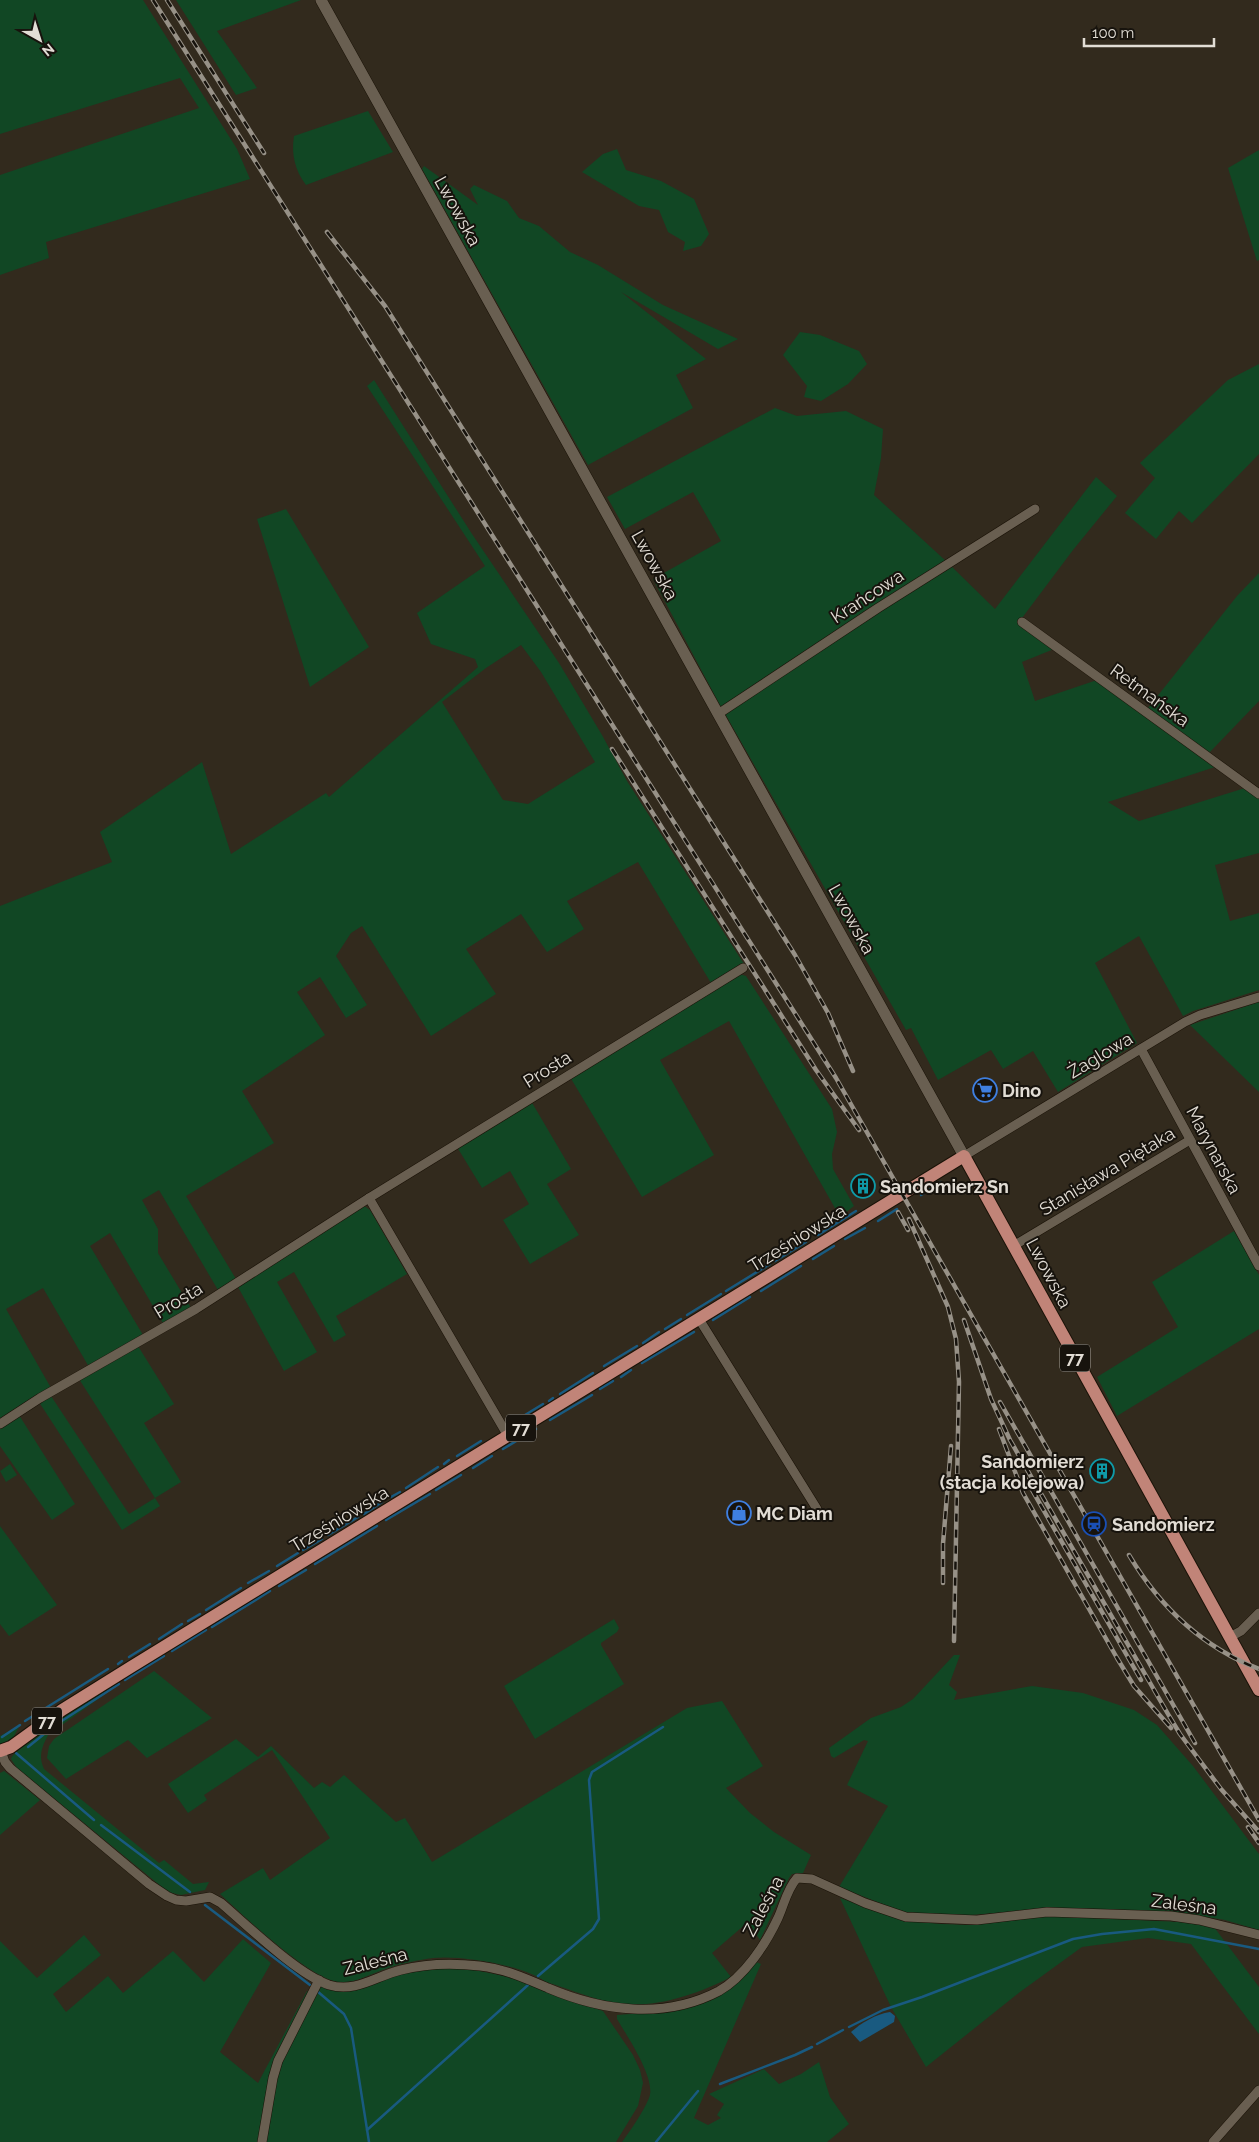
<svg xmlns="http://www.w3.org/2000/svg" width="1259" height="2142" viewBox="0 0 1259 2142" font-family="Raleway,sans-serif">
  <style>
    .green { fill: #114724; fill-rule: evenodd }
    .water { fill: #195a80 }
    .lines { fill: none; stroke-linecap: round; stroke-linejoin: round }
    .stream { stroke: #195a80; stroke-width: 2.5 }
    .street-casing { stroke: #1a1207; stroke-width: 10 }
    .secondary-casing { stroke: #1a1207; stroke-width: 12 }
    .primary-casing { stroke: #1a1207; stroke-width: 14 }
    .street { stroke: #695f51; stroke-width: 9 }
    .secondary { stroke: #695f51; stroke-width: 11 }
    .primary { stroke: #c18478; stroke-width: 12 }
    .rail-casing { stroke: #979187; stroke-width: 4.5 }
    .rail { stroke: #17130d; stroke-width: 2.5; stroke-dasharray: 8; stroke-linecap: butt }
    .labels { text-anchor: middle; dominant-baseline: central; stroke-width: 4; stroke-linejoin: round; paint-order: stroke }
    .shield { fill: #17130d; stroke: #a5a099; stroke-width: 1 }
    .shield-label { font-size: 16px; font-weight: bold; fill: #e2ddd5 }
    .street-label { font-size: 18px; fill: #e2ddd5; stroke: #17130d }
    .poi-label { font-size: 18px; font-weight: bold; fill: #e2ddd5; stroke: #17130d; text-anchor: start }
  </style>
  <rect width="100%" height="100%" fill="#322a1d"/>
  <g class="green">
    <polygon points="0,0 143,0 237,149 250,179 46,242 49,258 0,275 0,175 199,108 180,78 0,134"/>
    <polygon points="176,0 301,0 217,31 257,88 236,95"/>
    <path d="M368,111L393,152L306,185C295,171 291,154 294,136Z"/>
    <polygon points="617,149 626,170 661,181 694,199 709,234 701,246 683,251 685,242 668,232 659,210 639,206 582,172 603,154"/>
    <polygon points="1259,150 1259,260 1257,261 1228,168"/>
    <polygon points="424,166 478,205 470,189 474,185 507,201 519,218 539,226 570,252 598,265 663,305 738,339 718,349 621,292 706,359 676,375 693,408 588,465 422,169"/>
    <polygon points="800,332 820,335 859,351 867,364 848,384 821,401 804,397 807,386 783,355"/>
    <polygon points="1259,364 1259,454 1192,523 1179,511 1156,539 1125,513 1155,478 1140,463 1228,380"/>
    <path d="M374,380L472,534L559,663L602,735L627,781L744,964L711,983L638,862L567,901L584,929L547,952L521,914L466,949L496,994L431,1036L362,926L351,933L336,956L367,1005L346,1018L320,977L297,992L325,1035L242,1091L274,1143L186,1196L236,1279L218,1290L159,1190L142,1200L158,1229V1253L191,1308L163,1323L110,1233L90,1246L143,1335L89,1367L43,1288L6,1309L51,1388L0,1421V906L112,862L100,832L202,762L231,854L326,793L329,797L478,667L475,659L431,644L417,613L485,566L367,386ZM521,645L541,672L595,762L528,804L503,800L442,702L486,668Z"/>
    <polygon points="775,408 797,416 846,411 883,429 881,458 874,495 947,562 722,709 653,579 721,541 693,492 625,529 607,497"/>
    <polygon points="1096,477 1117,496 1073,550 1022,618 1017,621 1054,649 1022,662 1035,701 1097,680 1215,767 1108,802 1139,821 1245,788 1259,798 1259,853 1215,865 1230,921 1259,913 1259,990 1193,1011 1183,1016 1139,936 1095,963 1137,1043 1058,1092 1033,1051 1003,1069 991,1050 938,1080 911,1028 906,1030 724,712 950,565 995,609"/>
    <polygon points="286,509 369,647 310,687 257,519"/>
    <polygon points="1259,573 1259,701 1209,753 1148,708 1237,596"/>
    <polygon points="739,974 746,976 832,1109 837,1132 832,1154 833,1169 854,1206 840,1217 729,1021 660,1060 714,1155 642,1197 570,1077"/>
    <polygon points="1259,1002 1259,1092 1190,1025"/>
    <polygon points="531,1101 571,1169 547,1184 579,1235 530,1264 503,1220 529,1204 510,1171 482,1188 457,1147"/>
    <polygon points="364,1206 370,1210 407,1274 336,1316 346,1335 334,1342 294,1272 277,1282 317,1352 284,1371 238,1287"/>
    <polygon points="1234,1231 1259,1275 1259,1329 1117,1416 1097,1377 1178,1327 1152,1282"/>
    <polygon points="138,1346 174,1404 144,1423 181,1482 155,1498 160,1506 122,1530 39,1402 51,1396 129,1514 155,1498 79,1379"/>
    <polygon points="19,1415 75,1504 52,1520 0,1446 0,1427"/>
    <polygon points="10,1464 17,1475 6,1482 0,1471"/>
    <polygon points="0,1526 57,1605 9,1636 0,1624"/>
    <polygon points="614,1619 619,1628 617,1632 601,1643 601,1645 624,1684 535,1739 504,1686"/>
    <polygon points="954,1655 960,1655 949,1685 957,1692 954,1700 1032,1686 1083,1693 1134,1710 1157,1725 1193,1766 1259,1854 1259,1930 1225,1920 1184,1913 1106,1909 1055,1908 959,1916 903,1912 839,1887 888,1806 847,1785 868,1741 864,1740 834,1758 831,1756 829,1748 871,1718 901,1707 913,1699"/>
    <polygon points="154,1671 212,1718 147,1758 128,1740 66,1779 47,1758 49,1746 54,1739"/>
    <path d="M117,1683L119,1684L48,1735C42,1747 38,1756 44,1769L159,1863L164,1860L193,1884L209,1882L205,1890L181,1895L168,1892L17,1768L11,1759C15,1746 100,1693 117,1683Z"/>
    <path d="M722,1701L763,1766L726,1788L750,1813L774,1832L811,1855L803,1873L792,1874L789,1878L760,1940L748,1922L712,1953L731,1977C694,1996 646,2012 605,2001C585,1996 566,1988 546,1982C523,1965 461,1955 433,1958C419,1960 402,1963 388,1968C372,1973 355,1984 338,1982C308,1977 244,1916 220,1894L263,1868L270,1880L330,1838L272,1750L204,1795L207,1800L188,1813L168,1784L236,1739L258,1757L271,1746L314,1788L322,1782L330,1787L344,1775L396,1822L405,1818L432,1862L687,1708Z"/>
    <polygon points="20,1725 13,1738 0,1745 0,1736"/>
    <polygon points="4,1771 40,1800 0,1835 0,1773"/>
    <polygon points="840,1898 907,1921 941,1924 971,1925 1038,1917 1067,1917 1181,1922 1214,1927 1259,1987 1259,2034 1191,1944 1148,1938 1082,1947 1020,1992 926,2067 891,2007"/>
    <polygon points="84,1935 101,1955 53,1994 66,2012 108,1976 123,1993 173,1951 204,1982 243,1939 271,1963 220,2052 258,2083 307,1991 310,1993 279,2053 263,2129 258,2142 0,2142 0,1941 37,1978"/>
    <path d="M754,1961L761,1964L694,2118L708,2125L721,2118L717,2115L724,2104L709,2094L764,2069L779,2084L801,2074L819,2062L830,2097L849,2124L827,2142H622C632,2128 642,2114 649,2098C657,2080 627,2036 617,2019V2015L644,2013L701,2001Z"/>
    <polygon points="465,1968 524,1980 550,1994 603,2011 633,2055 640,2070 643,2083 638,2106 616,2142 264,2142 273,2085 282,2058 321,1985 326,1989 336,1990 418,1970"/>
  </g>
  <path class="water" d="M890,2012L895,2016L894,2022L860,2042L851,2032C861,2023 876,2014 890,2012Z"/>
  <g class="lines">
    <g class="stream">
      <polyline points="921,1195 941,1182"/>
      <polyline points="878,1221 897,1209"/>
      <polyline points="818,1235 856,1211"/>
      <polyline points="845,1239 865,1228"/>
      <polyline points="813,1259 834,1246"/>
      <polyline points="775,1261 806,1242"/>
      <polyline points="726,1291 770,1264"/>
      <polyline points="761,1291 801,1266"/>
      <polyline points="687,1315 721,1294"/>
      <polyline points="713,1320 750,1297"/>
      <polyline points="665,1329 681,1319"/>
      <polyline points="643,1343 659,1332"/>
      <polyline points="642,1363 694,1332"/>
      <polyline points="604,1366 637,1346"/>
      <polyline points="621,1377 631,1370"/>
      <polyline points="600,1389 613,1381"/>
      <polyline points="560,1394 593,1373"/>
      <polyline points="549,1401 553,1398"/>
      <polyline points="550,1420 592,1395"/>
      <polyline points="507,1426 543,1404"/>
      <polyline points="503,1449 536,1429"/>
      <polyline points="457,1456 481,1441"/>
      <polyline points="444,1464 449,1460"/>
      <polyline points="473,1468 492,1456"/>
      <polyline points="406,1488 438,1467"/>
      <polyline points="436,1490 461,1475"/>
      <polyline points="391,1497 400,1492"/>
      <polyline points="364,1514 382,1502"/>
      <polyline points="386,1520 430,1494"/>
      <polyline points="328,1535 358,1517"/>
      <polyline points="303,1550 322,1539"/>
      <polyline points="315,1564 377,1526"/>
      <polyline points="277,1566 298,1553"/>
      <polyline points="248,1583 269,1571"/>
      <polyline points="279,1586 306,1570"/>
      <polyline points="206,1610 241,1588"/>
      <polyline points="188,1621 200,1614"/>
      <polyline points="212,1627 270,1591"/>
      <polyline points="159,1639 182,1624"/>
      <polyline points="172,1651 206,1630"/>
      <polyline points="129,1657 150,1644"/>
      <polyline points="118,1664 122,1661"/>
      <polyline points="125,1680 164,1656"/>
      <polyline points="25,1721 108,1669"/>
      <polyline points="2,1737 20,1725"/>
      <polyline points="28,1747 54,1726 119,1684"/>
      <polyline points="16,1753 94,1820"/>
      <polyline points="101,1825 190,1892"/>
      <polyline points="205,1905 310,1985"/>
      <polyline points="538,1976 593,1929 599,1919 589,1780 592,1772 663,1727"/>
      <polyline points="317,1991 344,2014 351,2028 369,2142"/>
      <polyline points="849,2027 883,2010 922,1997 1073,1939 1102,1934 1154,1929 1259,1949"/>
      <polyline points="817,2044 843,2030"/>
      <polyline points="720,2084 795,2055 812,2047"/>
      <polyline points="367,2130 528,1985"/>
      <polyline points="656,2142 698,2091"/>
    </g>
    <g class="street-casing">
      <g id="street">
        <polyline points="1022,622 1259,794"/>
        <polyline points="718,714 878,608 1035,509"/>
        <polyline points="1141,1049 1259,1266"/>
        <polyline points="964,1156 1185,1022 1200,1015 1259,997"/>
        <polyline points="369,1198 508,1436"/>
        <polyline points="1015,1245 1190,1140"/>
        <polyline points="699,1319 817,1509"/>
        <polyline points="0,1424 40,1398 196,1309 369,1198 743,968"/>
        <polyline points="1230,1637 1241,1631 1259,1613"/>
        <path d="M1,1751L5,1762L10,1768L149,1884L167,1896L176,1900L186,1901L210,1897L221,1903C248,1926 297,1974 329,1985C356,1993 376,1976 401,1970C428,1963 453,1963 480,1966C505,1969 525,1978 548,1988C602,2011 664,2020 719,1991C744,1977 766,1944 778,1918C784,1905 787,1889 797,1878L812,1879L865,1903L906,1917L977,1920L1047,1912L1171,1916L1199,1920L1259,1935"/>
        <polyline points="262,2142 273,2078 278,2061 319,1980"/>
        <polyline points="1213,2142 1259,2090"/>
      </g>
    </g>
    <g class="secondary-casing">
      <polyline id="secondary" points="321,0 964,1156"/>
    </g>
    <g class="primary-casing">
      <polyline id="primary" points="0,1751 11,1747 62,1710 131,1667 964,1156 1259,1690"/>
    </g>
    <use href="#street" class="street"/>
    <use href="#secondary" class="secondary"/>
    <use href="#primary" class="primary"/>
    <g class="rail-casing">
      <g id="rail">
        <polyline points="153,0 836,1078 1259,1820"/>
        <polyline points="167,0 264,153"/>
        <polyline points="327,232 385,306 795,955 828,1013 853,1071"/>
        <polyline points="612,749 816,1070 859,1130"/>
        <polyline points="898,1212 908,1230"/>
        <polyline points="909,1219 948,1307 956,1339 959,1382 954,1641"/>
        <polyline points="964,1320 991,1399 1010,1440 1168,1714 1180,1734 1221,1789 1259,1832"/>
        <polyline points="1000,1402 1195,1743"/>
        <polyline points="999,1429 1023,1493 1117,1658 1134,1686 1171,1728"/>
        <polyline points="1024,1476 1141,1680"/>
        <path d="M1129,1555C1160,1607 1202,1647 1259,1669"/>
        <polyline points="943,1583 943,1544 951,1446"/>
        <polyline points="1248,1827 1259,1843"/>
      </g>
    </g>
    <use href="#rail" class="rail"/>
  </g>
  <defs>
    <g id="supermarket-ring" transform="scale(1.25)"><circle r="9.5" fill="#17130d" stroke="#3f7fe0" stroke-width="1.5"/><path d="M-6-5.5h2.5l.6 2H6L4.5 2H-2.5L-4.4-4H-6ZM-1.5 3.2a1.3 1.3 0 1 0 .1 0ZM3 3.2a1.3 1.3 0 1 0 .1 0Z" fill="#3f7fe0"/></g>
    <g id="building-ring" transform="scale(1.25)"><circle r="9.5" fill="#17130d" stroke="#0f9aa8" stroke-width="1.5"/><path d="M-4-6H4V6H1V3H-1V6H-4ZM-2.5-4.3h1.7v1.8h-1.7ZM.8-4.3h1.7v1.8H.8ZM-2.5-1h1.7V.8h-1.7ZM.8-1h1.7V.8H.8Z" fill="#0f9aa8"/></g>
    <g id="shop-ring" transform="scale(1.25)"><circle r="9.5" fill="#17130d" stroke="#3f7fe0" stroke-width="1.5"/><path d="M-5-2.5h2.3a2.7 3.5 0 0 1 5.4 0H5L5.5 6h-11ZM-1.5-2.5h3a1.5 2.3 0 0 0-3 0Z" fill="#3f7fe0"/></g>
    <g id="station-ring" transform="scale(1.25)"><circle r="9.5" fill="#17130d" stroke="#1a4fb4" stroke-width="1.5"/><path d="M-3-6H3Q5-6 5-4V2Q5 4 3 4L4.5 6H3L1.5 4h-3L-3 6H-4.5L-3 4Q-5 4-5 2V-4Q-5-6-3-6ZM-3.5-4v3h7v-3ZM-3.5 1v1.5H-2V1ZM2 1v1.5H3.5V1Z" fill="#1a4fb4"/></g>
  </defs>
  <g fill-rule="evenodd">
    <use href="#supermarket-ring" x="985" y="1090"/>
    <use href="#building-ring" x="863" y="1186"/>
    <use href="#building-ring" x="1102" y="1471"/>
    <use href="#shop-ring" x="739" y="1513"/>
    <use href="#station-ring" x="1094" y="1524"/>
  </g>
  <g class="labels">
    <g class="shield">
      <rect x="1060" y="1344.5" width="30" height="27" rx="4"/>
      <rect x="506" y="1414.5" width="30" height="27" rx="4"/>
      <rect x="32" y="1707.5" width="30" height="27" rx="4"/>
    </g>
    <g class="shield-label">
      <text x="1075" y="1358">77</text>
      <text x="521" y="1428">77</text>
      <text x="47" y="1721">77</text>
    </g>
    <g class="street-label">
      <text transform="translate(458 211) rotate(61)">Lwowska</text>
      <text transform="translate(655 565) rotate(61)">Lwowska</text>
      <text transform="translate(867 596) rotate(-33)">Krańcowa</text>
      <text transform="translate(1150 695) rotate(36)">Retmańska</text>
      <text transform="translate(852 919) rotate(61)">Lwowska</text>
      <text transform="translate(1100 1055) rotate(-31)">Żaglowa</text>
      <text transform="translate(547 1069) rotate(-32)">Prosta</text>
      <text transform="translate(1214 1150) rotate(62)">Marynarska</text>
      <text transform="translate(1107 1171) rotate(-31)">Stanisława Piętaka</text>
      <text transform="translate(797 1238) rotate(-32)">Trześniowska</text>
      <text transform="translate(1049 1273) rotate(62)">Lwowska</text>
      <text transform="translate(178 1300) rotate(-31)">Prosta</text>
      <text transform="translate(339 1519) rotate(-31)">Trześniowska</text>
      <text transform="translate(1184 1904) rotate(7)">Zaleśna</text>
      <text transform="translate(763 1906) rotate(-62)">Zaleśna</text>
      <text transform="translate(375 1961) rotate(-14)">Zaleśna</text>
    </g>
    <g class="poi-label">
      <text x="1002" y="1090">Dino</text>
      <text x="880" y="1186">Sandomierz Sn</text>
      <text x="1084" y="1461" text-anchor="end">Sandomierz<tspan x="1084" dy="21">(stacja kolejowa)</tspan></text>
      <text x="756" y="1513">MC Diam</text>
      <text x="1112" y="1524">Sandomierz</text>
    </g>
  </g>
  <g transform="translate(40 40) rotate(141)" stroke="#17130d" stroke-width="4" paint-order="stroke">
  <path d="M0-4L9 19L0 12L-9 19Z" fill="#e2ddd5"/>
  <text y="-8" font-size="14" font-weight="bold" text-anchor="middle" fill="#e2ddd5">N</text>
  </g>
  <path d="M1084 38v8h130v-8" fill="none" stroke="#e2ddd5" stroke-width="2.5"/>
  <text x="1092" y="38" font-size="15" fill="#e2ddd5" stroke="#17130d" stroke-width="4" paint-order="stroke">100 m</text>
</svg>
